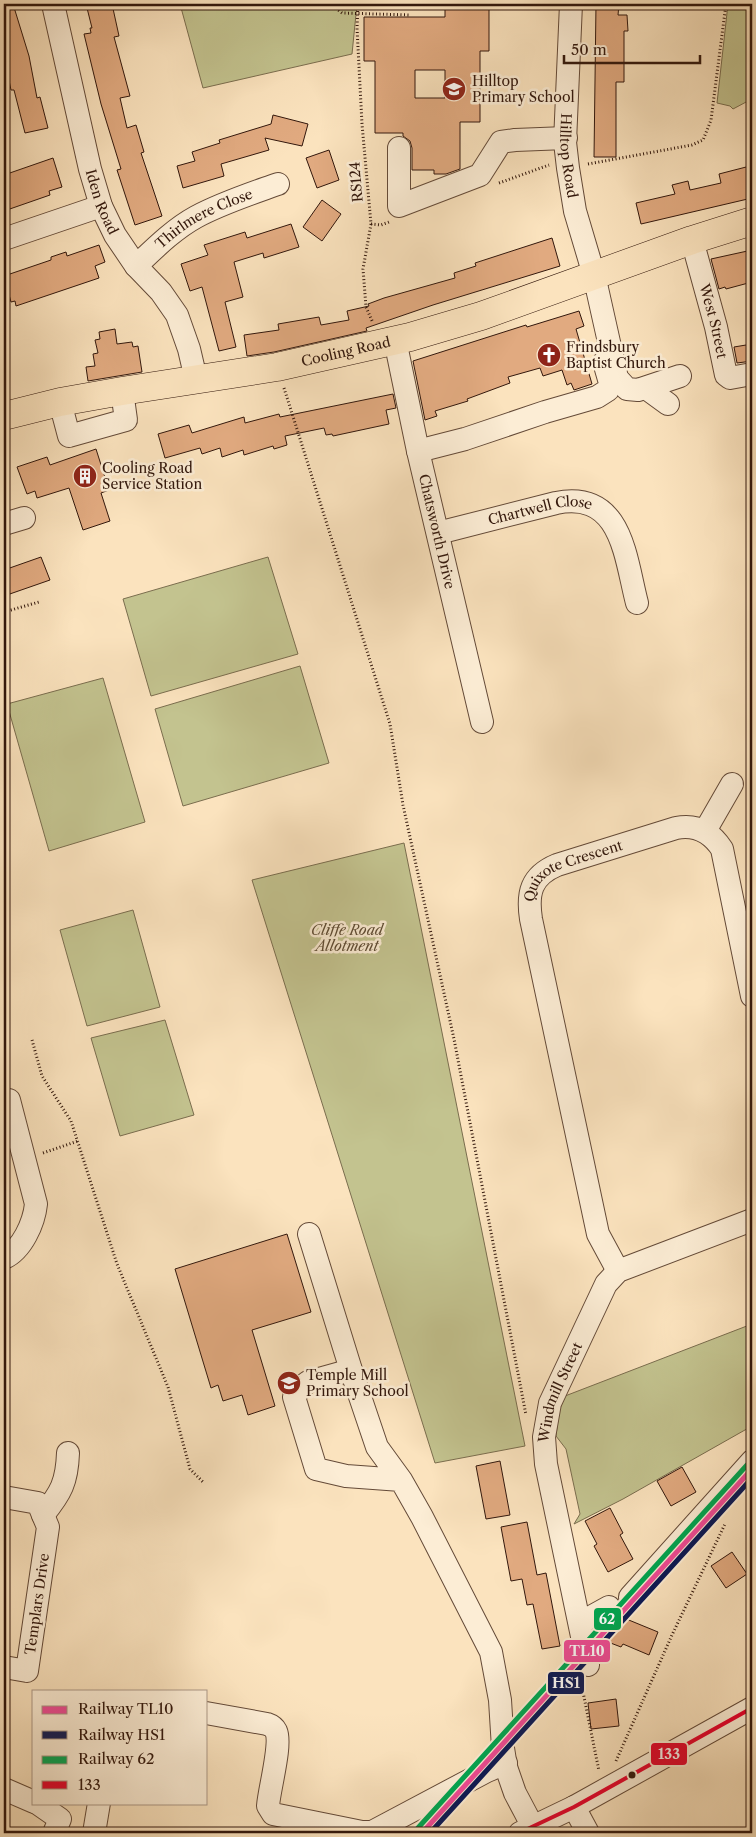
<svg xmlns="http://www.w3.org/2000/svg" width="756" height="1837" viewBox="0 0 756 1837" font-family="'Libre Caslon Text',serif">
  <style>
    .green { fill: #c3c38f; stroke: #7a6d4e }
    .building { fill: #e1aa80; stroke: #32170c; fill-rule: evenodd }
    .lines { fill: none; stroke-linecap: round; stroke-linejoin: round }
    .minor-casing { stroke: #644a38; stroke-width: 24 }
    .major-casing { stroke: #32170c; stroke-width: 29 }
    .path { stroke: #32170c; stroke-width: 3; stroke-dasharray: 1 2.5; stroke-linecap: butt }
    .minor { stroke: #fcedd5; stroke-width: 22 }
    .major { stroke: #fbe3be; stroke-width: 28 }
    .bus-1-casing { stroke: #fcedd5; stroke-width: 8 }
    .bus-1 { stroke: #e4002b; stroke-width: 4 }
    .rail-1-casing { stroke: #fcedd5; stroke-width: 9 }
    .rail-2-casing { stroke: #fcedd5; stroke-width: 9 }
    .rail-3-casing { stroke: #fcedd5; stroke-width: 9 }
    .rail-1 { stroke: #ee4b95; stroke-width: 5 }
    .rail-2 { stroke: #091855; stroke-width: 5 }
    .rail-3 { stroke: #00a651; stroke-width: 5 }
    .bus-dot { fill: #32170c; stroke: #fcedd5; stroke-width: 2 }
    .labels { text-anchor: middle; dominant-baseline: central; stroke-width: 5; stroke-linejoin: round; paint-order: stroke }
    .poi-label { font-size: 14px; fill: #32170c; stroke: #fcedd5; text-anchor: start }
    .street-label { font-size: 14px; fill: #32170c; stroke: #fcedd5 }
    .park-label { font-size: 14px; font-style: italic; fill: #5e4b33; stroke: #fcedd5 }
    .line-badge { stroke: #fcedd5; stroke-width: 2 }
    .badge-label { font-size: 14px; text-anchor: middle; font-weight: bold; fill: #fff }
  </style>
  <rect width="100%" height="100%" fill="#fbe3be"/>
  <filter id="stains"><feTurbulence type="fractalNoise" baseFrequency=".004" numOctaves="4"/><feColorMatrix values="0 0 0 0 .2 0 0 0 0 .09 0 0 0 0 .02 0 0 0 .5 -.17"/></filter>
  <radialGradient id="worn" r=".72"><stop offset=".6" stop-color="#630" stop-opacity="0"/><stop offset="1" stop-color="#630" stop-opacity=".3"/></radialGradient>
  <g class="green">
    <polygon points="180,4 357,4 352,54 203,88"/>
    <polygon points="728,4 752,4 752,100 748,101 733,109 730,106 717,103"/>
    <polygon points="268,557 298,654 151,696 123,599"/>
    <polygon points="300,666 329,763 183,806 155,709"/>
    <polygon points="103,678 145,822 49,851 7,704"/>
    <polygon points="404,843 525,1446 435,1463 252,880"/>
    <polygon points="133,910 160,1007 87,1026 60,930"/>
    <polygon points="165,1020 194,1115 120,1136 91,1038"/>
    <polygon points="752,1324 752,1426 623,1499 574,1524 580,1514 566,1449 556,1436 559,1411 565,1396"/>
  </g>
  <g class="building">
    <polygon points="4,4 13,4 29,56 37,98 40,97 48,128 25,133 14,90 11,90 4,56"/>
    <polygon points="86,4 112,4 119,36 114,37 130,96 120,98 127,128 136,125 144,152 141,153 162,216 135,225 117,170 121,169 101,104 84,34 91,33 90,28 92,28"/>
    <path d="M445,4H489V51H480V122H460V169L446,174H434V170H412V148L410,141L403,136V133H375V61H364V17H445ZM415,70H445V98H415Z"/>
    <polygon points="596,4 619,4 618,15 627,15 628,31 624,31 624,82 616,82 616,157 594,157"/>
    <polygon points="273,115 308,124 302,146 265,138 269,150 221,164 224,176 183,188 177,166 195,161 192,152 220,143 219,140 271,124"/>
    <polygon points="329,150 339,180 317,188 306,158"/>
    <polygon points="53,158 62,187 49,191 50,195 4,211 4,175"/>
    <polygon points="750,166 752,175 752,198 641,224 636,203 675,194 672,185 688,181 690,190 721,183 719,174"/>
    <polygon points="322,200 341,214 322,241 303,227"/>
    <polygon points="291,224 299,247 264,258 263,253 234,262 243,297 225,302 236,347 219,351 202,287 190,291 181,264 208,255 204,245 245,232 247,238"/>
    <polygon points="552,238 560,266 433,305 366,328 367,331 274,352 247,356 244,335 279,330 278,324 319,317 321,325 349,320 347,311 369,306 368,304 384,298 455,278 454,273 476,266 475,263"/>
    <polygon points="99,245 105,262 95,266 99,278 16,306 15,301 11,302 4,276 51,260 51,257 66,252 67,256"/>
    <polygon points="752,250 752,282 726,289 725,287 719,289 711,259"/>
    <polygon points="579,311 584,326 576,329 592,384 574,390 571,383 567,385 562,370 543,376 540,368 508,377 510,383 467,399 468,401 435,411 437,416 425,420 413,361 526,325 527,327"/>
    <polygon points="115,329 117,344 132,342 133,347 138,346 142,372 88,381 86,367 95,366 93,354 98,353 95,340 100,339 99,332"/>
    <polygon points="752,344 752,361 737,363 734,347"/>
    <polygon points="393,394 396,408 386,410 389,424 333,436 332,434 326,435 324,428 285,436 287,445 274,449 273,446 244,455 243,450 222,457 220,448 202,454 200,448 165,458 158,434 189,425 192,433 244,417 245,423 279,414 280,417"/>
    <polygon points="96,449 109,490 101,493 110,521 83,530 69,488 37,498 35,491 27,494 17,467 47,457 50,465"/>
    <polygon points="41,557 50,580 4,596 4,570"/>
    <polygon points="287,1234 311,1312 252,1330 275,1406 248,1415 242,1395 223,1401 218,1385 211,1388 175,1269"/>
    <polygon points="500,1461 510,1515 486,1519 476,1466"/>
    <polygon points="682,1467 696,1492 671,1506 657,1481"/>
    <polygon points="610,1508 623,1533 620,1535 633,1559 608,1572 594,1546 597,1544 585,1521"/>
    <polygon points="527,1522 537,1575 546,1573 560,1646 542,1649 533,1604 527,1605 522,1579 511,1581 501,1527"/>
    <polygon points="732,1552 747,1574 726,1588 711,1566"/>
    <polygon points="619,1616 658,1632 649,1655 623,1644 621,1647 608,1642"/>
    <polygon points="616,1699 619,1726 591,1729 588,1703"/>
  </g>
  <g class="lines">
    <g class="minor-casing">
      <g id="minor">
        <path id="s1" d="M53,4L90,169L101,206L115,235L136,266L161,292L177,315L189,349L196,379"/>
        <path id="s2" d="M571,4L565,142L568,168L575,211L594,275L617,378L627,389L638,390L680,376"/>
        <polyline points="399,148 399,206 480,175 501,142 515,140 566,138"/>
        <polyline points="4,239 101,206"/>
        <path id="s3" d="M692,240L716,327L726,375L730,378L752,374"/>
        <path id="s4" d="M136,266C155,248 174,229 196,217C222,203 250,194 278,184"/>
        <path id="s5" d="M395,340L418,451L482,722"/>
        <polyline points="646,388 668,404"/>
        <polyline points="60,402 69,436 126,420 122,391"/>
        <polyline points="418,451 465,439 545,412 597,397 608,390 610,383 604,362"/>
        <polyline points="4,524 24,518"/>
        <path id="s6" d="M438,533L556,503C622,490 625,557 637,603"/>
        <polyline points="705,831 732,784"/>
        <polyline points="309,1234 351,1370"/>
        <path d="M4,1258C22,1250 34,1223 36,1204L9,1100"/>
        <path id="s7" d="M618,1271L598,1234L531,919C527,893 531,876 557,865L676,828C696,824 711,832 722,849L752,996"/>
        <polyline points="401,1480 346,1476 316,1469 294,1397 300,1388 308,1382 351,1370 377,1447 401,1480 422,1517 491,1652 500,1700 503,1748 506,1767 515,1793 533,1827"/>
        <polyline points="4,1497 38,1503 48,1527 27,1671 4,1667"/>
        <path d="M43,1515C61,1493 67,1482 68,1453"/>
        <polyline points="630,1597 752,1461"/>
        <polyline points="580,1623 609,1607"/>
        <path id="s8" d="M588,1665L546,1464L544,1437L550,1403L606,1284L618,1271L752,1220"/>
        <path d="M206,1713L267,1724C270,1725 274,1727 276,1731C282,1744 269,1790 268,1806L273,1814L362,1832H372L487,1771L506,1763"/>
        <polyline points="4,1789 34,1802"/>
        <polyline points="37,1803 60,1819 54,1833"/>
        <polyline points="574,1807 588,1833"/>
        <polyline points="94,1833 99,1803"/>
        <polyline points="520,1833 574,1807 752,1708"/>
      </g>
    </g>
    <g class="major-casing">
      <g id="major">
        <path id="s9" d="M4,416L60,402L122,391L277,367L410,337L481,316L692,240L752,221"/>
      </g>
    </g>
    <g class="path">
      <polyline points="330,4 342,13 410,15"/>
      <polyline points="358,4 357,28 362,124 371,224 363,269 366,307 373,323"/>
      <polyline points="588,164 692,145 703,140 711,120 726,4"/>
      <polyline points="499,183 549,165"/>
      <polyline points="371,224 381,225 389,222"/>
      <polyline points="284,388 390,724 403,805 454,1039 526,1415"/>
      <polyline points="4,612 39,602"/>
      <polyline points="32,1040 42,1076 71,1121 117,1264 168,1387 190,1469 204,1483"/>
      <polyline points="43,1153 78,1141"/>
      <polyline points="581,1682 599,1771"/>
      <polyline points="616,1761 672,1635 725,1524"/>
    </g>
    <use href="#minor" class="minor"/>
    <use href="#major" class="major"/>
    <g class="bus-1-casing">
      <polyline id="bus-1" points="519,1833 574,1807 752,1708"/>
    </g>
    <use href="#bus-1" class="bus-1"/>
    <g class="rail-1-casing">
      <polyline id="rail-1" points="422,1833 752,1469"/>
    </g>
    <g class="rail-2-casing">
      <polyline id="rail-2" points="430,1833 752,1478"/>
    </g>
    <g class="rail-3-casing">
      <polyline id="rail-3" points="417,1829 747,1465"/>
    </g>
    <use href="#rail-1" class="rail-1"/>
    <use href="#rail-2" class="rail-2"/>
    <use href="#rail-3" class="rail-3"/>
  </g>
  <defs>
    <g id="school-disc" transform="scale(1.25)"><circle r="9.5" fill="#8f2418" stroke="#fcedd5"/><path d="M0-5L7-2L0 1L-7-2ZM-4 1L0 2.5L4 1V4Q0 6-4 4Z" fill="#fff"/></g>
    <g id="church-disc" transform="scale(1.25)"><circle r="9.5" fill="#8f2418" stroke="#fcedd5"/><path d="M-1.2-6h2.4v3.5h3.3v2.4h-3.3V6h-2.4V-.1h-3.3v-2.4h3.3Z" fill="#fff"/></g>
    <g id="building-disc" transform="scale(1.25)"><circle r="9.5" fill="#8f2418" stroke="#fcedd5"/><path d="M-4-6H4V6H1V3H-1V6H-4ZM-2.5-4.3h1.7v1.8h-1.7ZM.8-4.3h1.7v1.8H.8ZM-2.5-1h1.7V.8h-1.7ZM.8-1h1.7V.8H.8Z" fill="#fff"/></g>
  </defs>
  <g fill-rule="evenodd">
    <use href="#school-disc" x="454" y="89"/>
    <use href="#church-disc" x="549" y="355"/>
    <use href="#building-disc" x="85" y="476"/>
    <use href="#school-disc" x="289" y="1383"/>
  </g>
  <circle class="bus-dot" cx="632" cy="1775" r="4.5"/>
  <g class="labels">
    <g class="poi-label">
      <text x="472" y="81">Hilltop<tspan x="472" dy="16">Primary School</tspan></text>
      <text x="566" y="347">Frindsbury<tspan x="566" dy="16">Baptist Church</tspan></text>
      <text x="102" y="468">Cooling Road<tspan x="102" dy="16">Service Station</tspan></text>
      <text x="306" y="1375">Temple Mill<tspan x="306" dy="16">Primary School</tspan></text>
    </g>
    <g class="street-label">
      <text stroke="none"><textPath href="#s2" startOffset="152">Hilltop Road</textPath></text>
      <text transform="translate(356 182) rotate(-95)">RS124</text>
      <text stroke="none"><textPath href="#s1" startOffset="204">Iden Road</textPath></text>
      <text stroke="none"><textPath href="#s4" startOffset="84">Thirlmere Close</textPath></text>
      <text stroke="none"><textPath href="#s3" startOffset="84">West Street</textPath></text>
      <text stroke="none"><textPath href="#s9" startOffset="348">Cooling Road</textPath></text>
      <text stroke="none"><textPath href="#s6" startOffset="105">Chartwell Close</textPath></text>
      <text stroke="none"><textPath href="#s5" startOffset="196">Chatsworth Drive</textPath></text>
      <text stroke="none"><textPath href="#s7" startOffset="440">Quixote Crescent</textPath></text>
      <text stroke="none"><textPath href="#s8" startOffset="280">Windmill Street</textPath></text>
      <text transform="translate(37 1604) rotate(-82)">Templars Drive</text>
    </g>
    <g class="park-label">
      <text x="347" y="930">Cliffe Road<tspan x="347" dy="16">Allotment</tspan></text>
    </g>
  </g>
  <g class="line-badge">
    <rect x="593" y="1607" width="29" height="24" rx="5" fill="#00a651"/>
    <rect x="563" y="1639" width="48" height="24" rx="5" fill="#ee4b95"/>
    <rect x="547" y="1671" width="38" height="24" rx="5" fill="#091855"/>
    <rect x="650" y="1742" width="38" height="24" rx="5" fill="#e4002b"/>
  </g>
  <g class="badge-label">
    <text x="607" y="1624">62</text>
    <text x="587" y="1656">TL10</text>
    <text x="566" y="1688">HS1</text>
    <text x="669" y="1759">133</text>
  </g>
  <rect width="756" height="1837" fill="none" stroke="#fbe3be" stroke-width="20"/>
  <rect x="5" y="5" width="746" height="1827" fill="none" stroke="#32170c" stroke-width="2.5"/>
  <rect x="10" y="10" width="736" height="1817" fill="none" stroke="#32170c"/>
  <rect x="32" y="1690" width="175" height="115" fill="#fcedd5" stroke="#ab9785"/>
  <rect x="42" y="1706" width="25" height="8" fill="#ee4b95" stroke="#ab9785"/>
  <text x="78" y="1714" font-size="15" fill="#32170c">Railway TL10</text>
  <rect x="42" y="1731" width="25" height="8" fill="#091855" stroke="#ab9785"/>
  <text x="78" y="1740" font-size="15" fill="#32170c">Railway HS1</text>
  <rect x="42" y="1756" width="25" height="8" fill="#00a651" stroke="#ab9785"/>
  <text x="78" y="1764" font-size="15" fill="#32170c">Railway 62</text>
  <rect x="42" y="1781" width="25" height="8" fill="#e4002b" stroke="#ab9785"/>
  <text x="78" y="1790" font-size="15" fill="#32170c">133</text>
  <path d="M564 55v8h136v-8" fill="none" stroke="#32170c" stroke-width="2.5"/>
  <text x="571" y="55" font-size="15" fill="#32170c" stroke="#fcedd5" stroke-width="4" paint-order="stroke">50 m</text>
  <rect width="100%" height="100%" filter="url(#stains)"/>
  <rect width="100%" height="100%" fill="url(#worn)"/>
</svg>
